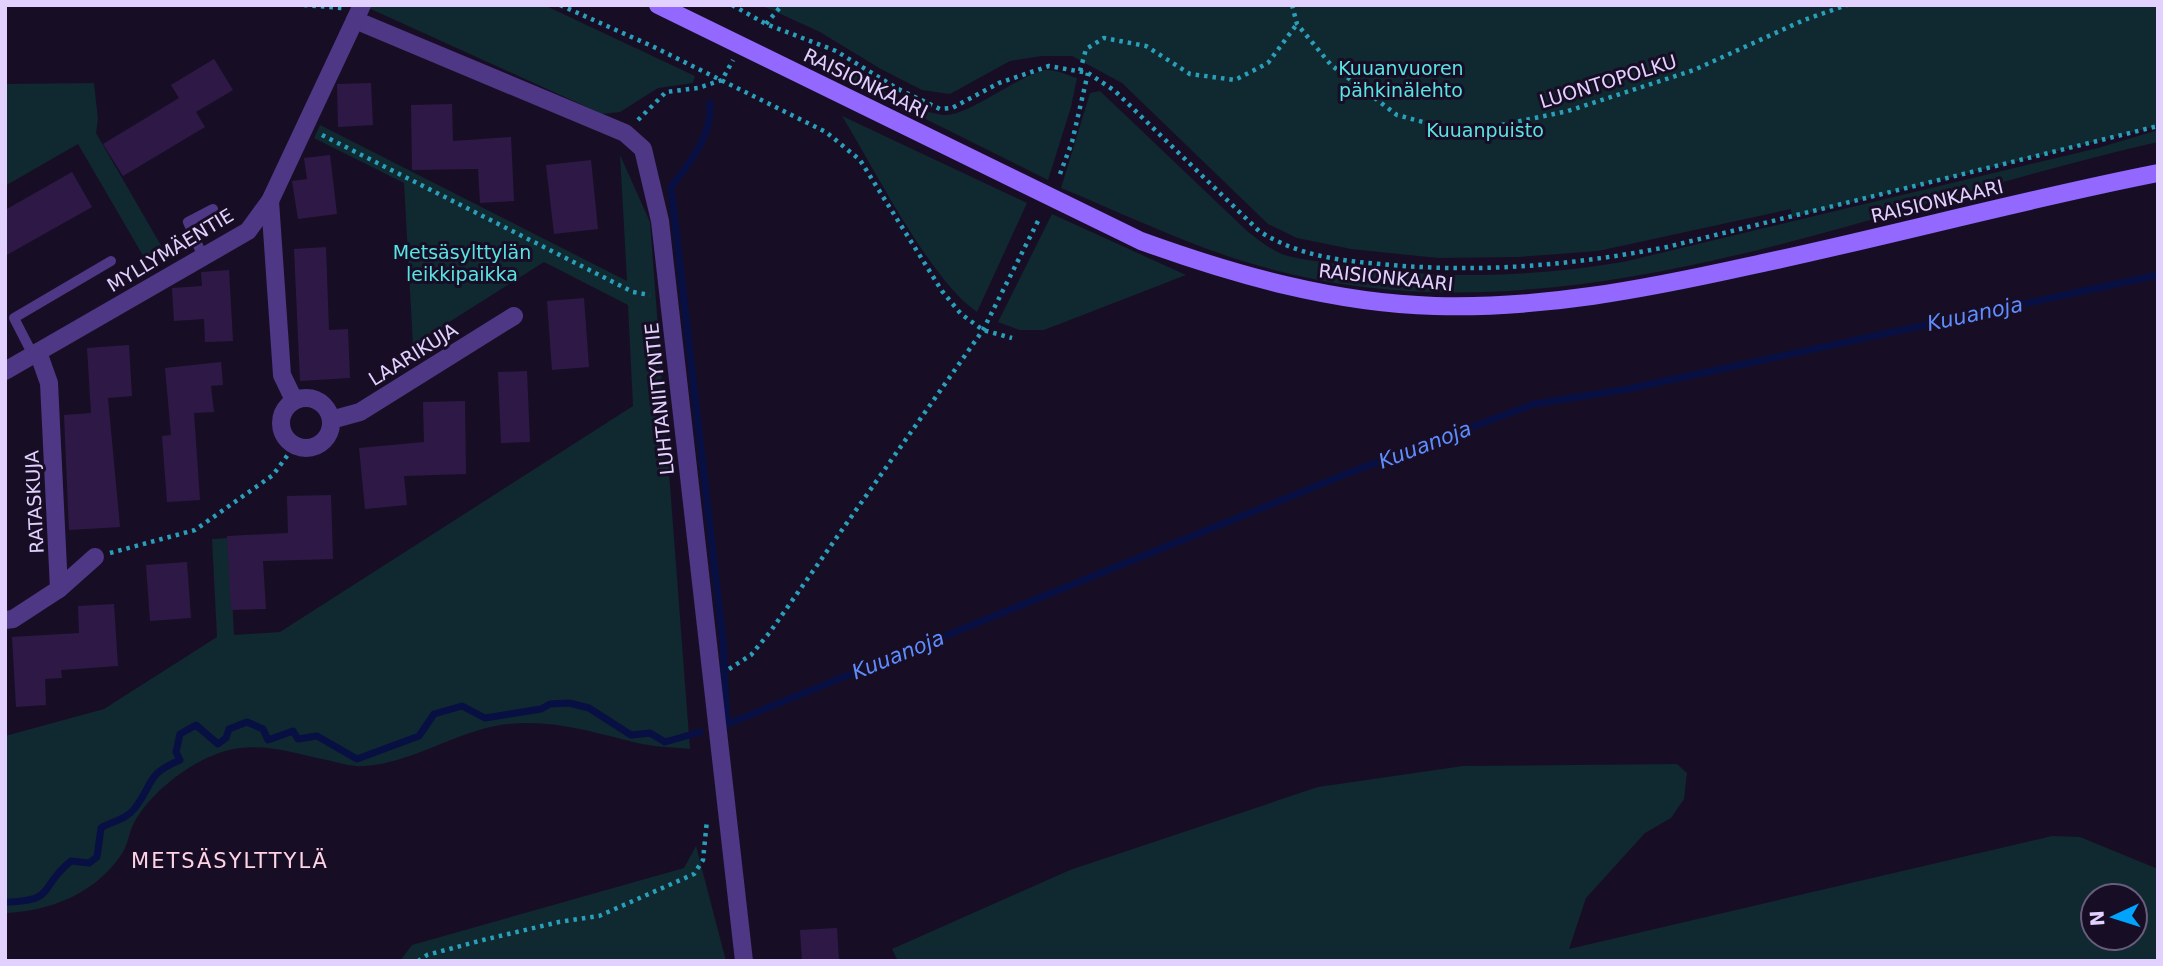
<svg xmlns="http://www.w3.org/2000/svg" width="2163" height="966" viewBox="0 0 2163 966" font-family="'DejaVu Sans',sans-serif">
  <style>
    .green { fill: #10282f; fill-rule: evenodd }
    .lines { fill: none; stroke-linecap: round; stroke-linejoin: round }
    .stream { stroke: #080f43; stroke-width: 7 }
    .building { fill: #2e1946 }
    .path { stroke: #2a9fba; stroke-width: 4.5; stroke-dasharray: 3.5 5; stroke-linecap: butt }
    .service { stroke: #4e3785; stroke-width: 10 }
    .minor { stroke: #4e3785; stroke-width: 18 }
    .secondary { stroke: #9268ff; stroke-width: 18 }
    .labels { text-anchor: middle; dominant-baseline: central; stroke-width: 6; stroke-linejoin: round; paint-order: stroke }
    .park-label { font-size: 19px; fill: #59e3e3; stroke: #170e25 }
    .street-label { font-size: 19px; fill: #e2d1ff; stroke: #170e25 }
    .water-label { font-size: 21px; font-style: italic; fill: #5f8dff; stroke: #170e25 }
    .neighbourhood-label { font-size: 21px; letter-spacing: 2px; fill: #ffd3e4; stroke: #170e25 }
  </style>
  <rect width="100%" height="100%" fill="#170e25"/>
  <g class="green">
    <polygon points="362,5 544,5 695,76 693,83 658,88 620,112 602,114"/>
    <polygon points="761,5 2158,5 2158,126 1792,217 1791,209 1598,251 1519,257 1438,258 1351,249 1297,238 1268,224 1122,83 1072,56 1042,56 1010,61 950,94 922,90 879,68 820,32"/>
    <path d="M819,51C851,70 908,111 943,115C967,117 1017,76 1045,70C1056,69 1067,75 1077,78L1071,107L1048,180L841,77L832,72Z"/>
    <polygon points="94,83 98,119 96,133 163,249 145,259 78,144 5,186 5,84"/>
    <path d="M1100,91L1247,231C1260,241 1273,252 1288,256C1303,260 1320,261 1336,264C1434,280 1525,278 1623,262L2098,148L2158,130V142C1864,208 1551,356 1246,262C1183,243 1122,213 1061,188L1090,93Z"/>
    <path d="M842,116L1027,203L977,312C930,280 874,168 842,116Z"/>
    <path d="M320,125L627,281L620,155L650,222L690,749C672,747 654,747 637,743C594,732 552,719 507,724C457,730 414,763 364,766C353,767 339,763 327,760C280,750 245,736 199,762C175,775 147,798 134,823C129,832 128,844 123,852C97,893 51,911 5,913V736L104,709L217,637L212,539L229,538L234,635L280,632L633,406L628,305L544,262L413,345L404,183L314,138Z"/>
    <polygon points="1052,214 1186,275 1044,330 1019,330 998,322"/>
    <path d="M1677,764L1687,773L1684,799L1671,818L1645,833L1586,898L1569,949L2052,836L2080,837L2158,869V961H898L892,949L1070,870L1318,787L1463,766ZM2135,896V938H2093V896Z"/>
    <polygon points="696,846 726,961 400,961 412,945 684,868"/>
  </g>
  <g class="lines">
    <g class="stream">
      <path d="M710,103C712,137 690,162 671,187L723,641L727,724"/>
      <polyline points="725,725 1346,474 1534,404 1628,389 2158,275"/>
      <path d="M5,902C58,901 38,887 71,861L89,863L97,857L101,828C112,821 126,820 135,808C155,782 145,775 180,760L176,752L180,734L196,725L218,744L226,738L229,729L247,722L263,729L268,740L293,731L298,739L317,736L357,759L419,736L434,714L462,706L485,718L541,709L550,704L569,703L589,708L631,735L650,733L665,742L700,732"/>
    </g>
  </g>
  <g class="building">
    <polygon points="214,59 233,90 196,112 205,127 123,176 103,144 179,98 171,85"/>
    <polygon points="371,83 373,125 338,127 337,84"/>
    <polygon points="452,104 453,141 511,137 514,201 480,203 478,169 412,170 411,105"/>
    <polygon points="330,155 337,214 298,219 292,181 307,179 304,158"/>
    <polygon points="591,160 598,229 554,234 546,165"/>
    <polygon points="72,172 92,207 5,256 5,210"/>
    <polygon points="326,247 329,330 348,329 350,378 300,381 294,249"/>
    <polygon points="229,270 233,341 205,342 204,319 174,321 172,288 202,286 201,272"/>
    <polygon points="584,298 589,367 552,370 547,301"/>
    <polygon points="129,345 132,396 108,398 120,527 69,530 64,415 91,413 87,348"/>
    <polygon points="221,362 223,385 211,386 214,412 194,413 200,500 167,502 162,436 171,435 165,368"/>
    <polygon points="527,371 530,442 501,443 498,372"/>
    <polygon points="465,401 466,474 404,476 407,505 365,509 359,448 424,442 423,402"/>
    <polygon points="331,495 333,559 263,561 266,609 231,610 227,536 288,533 287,496"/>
    <polygon points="187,562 191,618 150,621 146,565"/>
    <polygon points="114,604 118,666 61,670 62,678 45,679 46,705 16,707 12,637 79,633 78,606"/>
    <polygon points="837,928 839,961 802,961 800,930"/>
  </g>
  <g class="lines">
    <g class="path">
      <polyline points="304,5 342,8"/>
      <polyline points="560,5 654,47 826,132 860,160 942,291 961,314 983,330 1012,338"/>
      <path d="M732,5L766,24L836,51L898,89L940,109L952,108L999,83L1049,66L1088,73L1115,91L1259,231C1300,257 1343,261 1391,265C1485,273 1574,265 1667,247L2158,126"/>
      <polyline points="1292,5 1297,24 1331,65 1397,115 1464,133 1568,111 1694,70 1804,20 1847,5"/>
      <polyline points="766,24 782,5"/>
      <polyline points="1080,71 1086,49 1104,38 1146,46 1190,74 1235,80 1268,63 1297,24"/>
      <polyline points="638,120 666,92 698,88 722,80 733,60"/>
      <polyline points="322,135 633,292 650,295"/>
      <polyline points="1060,174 1072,142 1088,73"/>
      <polyline points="110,553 195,530 273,475 295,445"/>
      <polyline points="729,669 751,655 770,632 983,330 1038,221"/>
      <polyline points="418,961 427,955 483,940 559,922 599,916 694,874 703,860 707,820"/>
    </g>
    <g class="service">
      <polyline points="203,257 188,222 213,209"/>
      <polyline points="33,355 14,318 111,261"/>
    </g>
    <g class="minor">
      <polyline points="355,20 625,133 643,149 660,221 744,961"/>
      <polyline points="270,201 282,375 294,400"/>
      <polyline points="5,371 248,231 270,201 362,5"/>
      <circle cx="306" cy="423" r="25"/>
      <polyline points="331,420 360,412 514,316"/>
      <polyline points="59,589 95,557"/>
      <polyline points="5,620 13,619 59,589 49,383 38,352"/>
    </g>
    <path class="secondary" d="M658,5L1141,241C1235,275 1334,303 1435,306C1542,309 1645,289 1749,266C1886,237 2021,200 2158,173"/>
  </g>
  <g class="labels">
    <g class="park-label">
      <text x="1401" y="68">Kuuanvuoren<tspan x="1401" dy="22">pähkinälehto</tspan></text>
      <text x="1485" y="130">Kuuanpuisto</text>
      <text x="462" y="252">Metsäsylttylän<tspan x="462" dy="22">leikkipaikka</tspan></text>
    </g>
    <g class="street-label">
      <text transform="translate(1608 81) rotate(-17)">LUONTOPOLKU</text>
      <text transform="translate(866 83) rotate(26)">RAISIONKAARI</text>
      <text transform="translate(1937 201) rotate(-13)">RAISIONKAARI</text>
      <text transform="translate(170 250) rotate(-31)">MYLLYMÄENTIE</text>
      <text transform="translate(1386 277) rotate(6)">RAISIONKAARI</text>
      <text transform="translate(413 354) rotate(-32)">LAARIKUJA</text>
      <text transform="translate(659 399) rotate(-96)">LUHTANIITYNTIE</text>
      <text transform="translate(34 502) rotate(-93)">RATASKUJA</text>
    </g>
    <g class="water-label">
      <text transform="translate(1975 314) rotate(-12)">Kuuanoja</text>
      <text transform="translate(1425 445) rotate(-21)">Kuuanoja</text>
      <text transform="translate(898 655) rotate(-22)">Kuuanoja</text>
    </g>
    <g class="neighbourhood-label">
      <text x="230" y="861">METSÄSYLTTYLÄ</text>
    </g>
  </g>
  <rect width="2163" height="966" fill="none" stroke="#e2d1ff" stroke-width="14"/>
  <g transform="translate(2114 917) rotate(266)"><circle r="33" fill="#170e25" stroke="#685c7c" stroke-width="2"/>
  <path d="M0-5L12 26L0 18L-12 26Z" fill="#00a4fc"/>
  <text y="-10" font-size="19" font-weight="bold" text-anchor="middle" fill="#e2d1ff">N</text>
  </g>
</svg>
